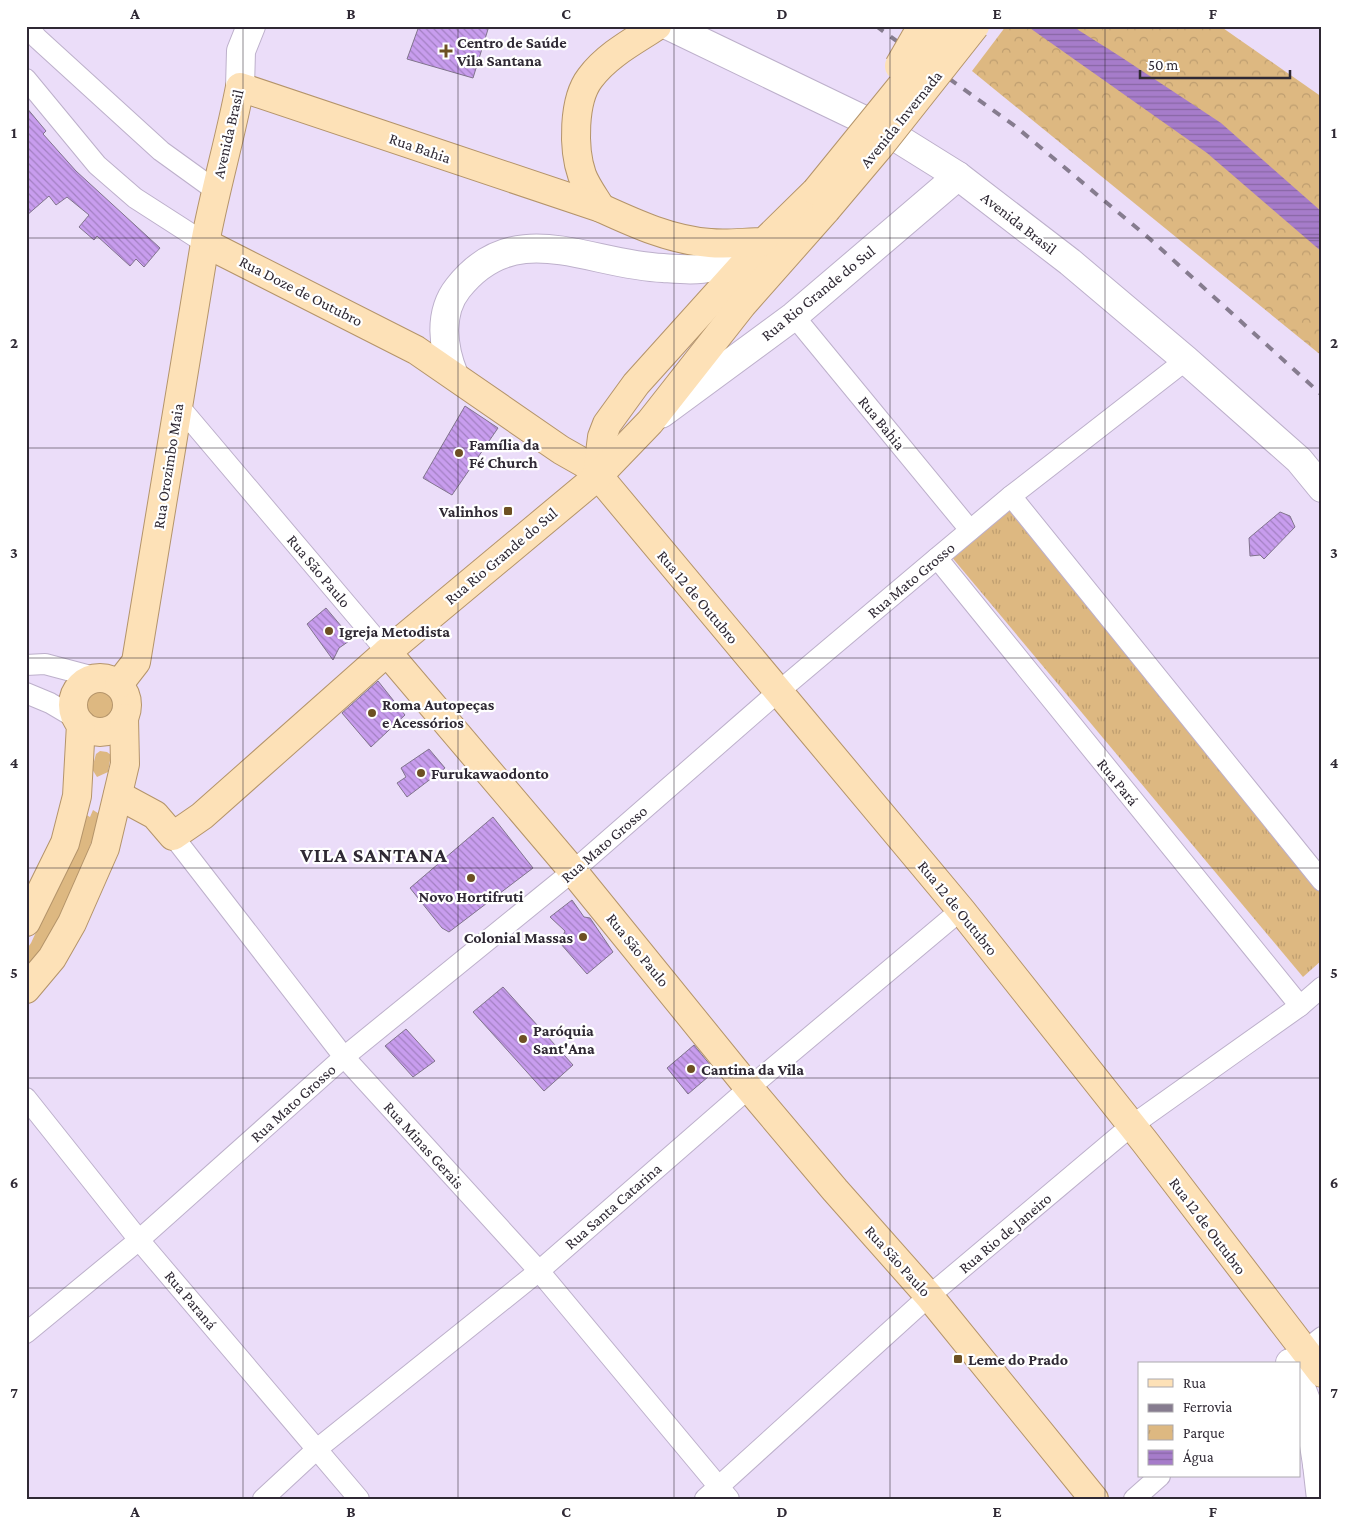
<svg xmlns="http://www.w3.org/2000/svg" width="1348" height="1525" viewBox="0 0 1348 1525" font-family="'Crimson Pro',serif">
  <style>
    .grass { fill: #ddb881 }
    .forest { fill: url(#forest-crowns) }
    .park { fill: url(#park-tufts) }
    .water { fill: url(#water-rules) }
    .building { fill: url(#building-back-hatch); stroke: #81748d }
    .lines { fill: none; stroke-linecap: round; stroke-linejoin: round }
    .minor-casing { stroke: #bdb0cb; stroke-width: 22 }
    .secondary-casing { stroke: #bdb0cb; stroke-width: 30 }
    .primary-casing { stroke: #b4946a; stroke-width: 30 }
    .minor { stroke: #fff; stroke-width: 20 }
    .secondary { stroke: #fff; stroke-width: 28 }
    .primary { stroke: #fde1b7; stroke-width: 28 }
    .rail { stroke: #867c8f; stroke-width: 4; stroke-dasharray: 9 9; stroke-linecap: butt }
    .primary-bridge-casing { stroke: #b4946a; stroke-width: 30; stroke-linecap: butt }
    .primary-bridge { stroke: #fde1b7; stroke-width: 28 }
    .grid { fill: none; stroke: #2f2934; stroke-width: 1; stroke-opacity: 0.55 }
    .poi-dot { fill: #6d5023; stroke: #fff; stroke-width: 2 }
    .labels { text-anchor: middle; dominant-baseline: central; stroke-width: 4.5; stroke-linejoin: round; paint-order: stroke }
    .poi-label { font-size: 16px; font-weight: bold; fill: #2f2934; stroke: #fff; text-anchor: start }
    .street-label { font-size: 16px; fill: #2f2934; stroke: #fff }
    .district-label { font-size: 21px; font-weight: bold; letter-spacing: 1px; fill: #2f2934; stroke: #fff }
    .neatline { fill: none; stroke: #2f2934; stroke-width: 2 }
    .grid-label { font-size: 16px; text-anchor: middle; font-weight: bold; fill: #2f2934 }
  </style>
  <defs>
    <pattern id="forest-crowns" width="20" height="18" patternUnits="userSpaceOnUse" patternTransform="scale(1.25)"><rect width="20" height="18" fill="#ddb881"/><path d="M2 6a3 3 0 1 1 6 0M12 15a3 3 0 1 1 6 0" fill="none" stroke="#be9e70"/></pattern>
    <pattern id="park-tufts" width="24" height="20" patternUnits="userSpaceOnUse" patternTransform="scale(1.25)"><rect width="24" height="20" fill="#ddb881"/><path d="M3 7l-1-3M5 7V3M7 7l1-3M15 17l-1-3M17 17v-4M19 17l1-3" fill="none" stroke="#be9e70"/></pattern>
    <pattern id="water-rules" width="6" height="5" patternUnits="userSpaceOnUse" patternTransform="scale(1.25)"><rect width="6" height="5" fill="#a67cca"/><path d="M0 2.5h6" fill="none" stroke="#8866a5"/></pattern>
    <pattern id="building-back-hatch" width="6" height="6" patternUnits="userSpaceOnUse" patternTransform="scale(1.25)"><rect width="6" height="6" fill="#c89dee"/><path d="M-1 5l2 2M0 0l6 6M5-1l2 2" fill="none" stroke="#a380c2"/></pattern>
  </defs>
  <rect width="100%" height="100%" fill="#ebddf9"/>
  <g class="grass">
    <circle cx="99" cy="704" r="18"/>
    <polygon points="100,751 107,752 111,755 108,772 97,777 92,769 96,754"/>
    <polygon points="93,810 101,815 69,904 26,975 26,950 31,943 70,859 85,814 90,817"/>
  </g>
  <polygon class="forest" points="1006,26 1220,26 1322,97 1322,356 972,71"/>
  <polygon class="park" points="1013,501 1322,888 1322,960 1303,977 950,555"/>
  <polygon class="water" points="1027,26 1072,26 1121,57 1221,123 1322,212 1322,252 1207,153"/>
  <g class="building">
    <polygon points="419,26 489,26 473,78 407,59"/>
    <polygon points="26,107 46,131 43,134 76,171 160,248 144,267 136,259 130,266 97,236 94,240 79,227 89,215 67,197 56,205 49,196 26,216"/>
    <polygon points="465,406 498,428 452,495 423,478"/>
    <polygon points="1280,512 1290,516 1295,527 1264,559 1260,555 1250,556 1249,538"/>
    <polygon points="326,608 352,639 339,648 333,660 307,624"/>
    <polygon points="378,681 405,715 371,747 342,713"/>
    <polygon points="429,749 445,768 407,797 397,783 406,777 401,768"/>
    <polygon points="493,817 533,868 449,932 442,928 410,888"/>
    <polygon points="572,900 584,917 590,918 613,952 587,974 560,943 565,931 550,917"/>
    <polygon points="503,987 573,1065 544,1091 473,1012"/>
    <polygon points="406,1029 435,1061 413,1077 385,1046"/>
    <polygon points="694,1045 715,1071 688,1094 667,1068"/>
  </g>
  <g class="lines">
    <g class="minor-casing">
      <g id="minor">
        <polyline points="28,26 37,38 161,151 215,190"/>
        <polyline points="26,79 97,165 135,198 205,243"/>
        <polyline points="794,316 970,530"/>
        <polyline points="178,405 387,652"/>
        <polyline points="1011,496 1322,881"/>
        <polyline points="937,558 1300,1006"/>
        <polyline points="26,665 45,664 94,677"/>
        <polyline points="26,693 50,703 77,719"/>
        <polyline points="173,836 344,1057 539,1271 729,1499"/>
        <polyline points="26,1098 139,1240 359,1499"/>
        <polyline points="26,1333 139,1240 344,1057 573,871 778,692 937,558 1011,496 1186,360"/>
        <polyline points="1294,1359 1322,1337"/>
        <polyline points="263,1499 317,1449 539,1271 749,1088 961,910"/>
        <polyline points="705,1499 929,1296 1131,1126 1300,1006 1322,987"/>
        <polyline points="1134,1499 1160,1476"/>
      </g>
    </g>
    <g class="secondary-casing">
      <g id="secondary">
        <polyline points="669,26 881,128 958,176 1070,262 1186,360 1299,460 1322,488"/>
        <polyline points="240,87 241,51 251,26"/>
        <path d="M454,375C443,348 438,313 458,288C515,215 588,265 663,268C678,269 697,271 712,267C725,265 738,258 751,254"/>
        <polyline points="661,414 794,316 958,176"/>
        <polyline points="1290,1363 1290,1364"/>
        <polyline points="1299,1382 1308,1406 1317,1464"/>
        <polyline points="1321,1499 1317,1464 1322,1452"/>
      </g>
    </g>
    <g class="primary-casing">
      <g id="primary">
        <path d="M601,208C595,198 586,186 582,175C573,149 573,100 590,78C607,55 634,41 657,26"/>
        <polyline points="205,243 416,350 561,450 591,467 961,910 1145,1142 1322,1373"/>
        <polyline points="597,477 602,437 607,424 636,384 764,242"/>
        <polyline points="387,652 573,871 749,1088 835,1190 929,1296 1094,1499"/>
        <circle cx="100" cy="705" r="27"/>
        <path d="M119,684L136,662L205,243C215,190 230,139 240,87L601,208C636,224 671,240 710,243C727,245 746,242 764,242L816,191"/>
        <polyline points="118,795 155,815 173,836 202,816 387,652 597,477 650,422 742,305 826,210"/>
        <polyline points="26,922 65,843 77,796 81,724"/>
        <polyline points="26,989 52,958 72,923 105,848 125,764 124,718"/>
      </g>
    </g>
    <use href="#minor" class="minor"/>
    <use href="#secondary" class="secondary"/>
    <use href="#primary" class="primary"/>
    <polyline class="rail" points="876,26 1015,126 1150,239 1322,395"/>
    <g class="primary-bridge-casing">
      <g id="primary-bridge">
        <polyline points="899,66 922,26"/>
        <polyline points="816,191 950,26"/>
        <polyline points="826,210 880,146 975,26"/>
      </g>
    </g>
    <use href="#primary-bridge" class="primary-bridge"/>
  </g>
  <path class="grid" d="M243,26V1499M458,26V1499M674,26V1499M890,26V1499M1105,26V1499M26,238H1322M26,448H1322M26,658H1322M26,868H1322M26,1078H1322M26,1288H1322"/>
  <g class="poi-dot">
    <path d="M443.5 43.5h5v5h5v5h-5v5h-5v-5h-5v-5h5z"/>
    <circle cx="459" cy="453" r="5"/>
    <rect x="503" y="506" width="10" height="10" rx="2.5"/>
    <circle cx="329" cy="631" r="5"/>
    <circle cx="372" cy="713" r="5"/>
    <circle cx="421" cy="773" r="5"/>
    <circle cx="471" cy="878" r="5"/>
    <circle cx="583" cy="937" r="5"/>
    <circle cx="523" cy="1039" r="5"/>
    <circle cx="691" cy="1069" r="5"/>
    <rect x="953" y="1354" width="10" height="10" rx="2.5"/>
  </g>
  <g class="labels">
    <g class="poi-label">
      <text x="457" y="42">Centro de Saúde<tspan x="457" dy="18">Vila Santana</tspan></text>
      <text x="469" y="444">Família da<tspan x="469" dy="18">Fé Church</tspan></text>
      <text x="498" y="511" text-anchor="end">Valinhos</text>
      <text x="339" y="631">Igreja Metodista</text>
      <text x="382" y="704">Roma Autopeças<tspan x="382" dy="18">e Acessórios</tspan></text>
      <text x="431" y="773">Furukawaodonto</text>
      <text x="471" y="896" text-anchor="middle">Novo Hortifruti</text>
      <text x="573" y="937" text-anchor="end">Colonial Massas</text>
      <text x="533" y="1030">Paróquia<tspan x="533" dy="18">Sant'Ana</tspan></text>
      <text x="701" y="1069">Cantina da Vila</text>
      <text x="968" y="1359">Leme do Prado</text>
    </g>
    <g class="street-label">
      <text transform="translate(901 119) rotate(-51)">Avenida Invernada</text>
      <text transform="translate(228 134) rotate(-77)">Avenida Brasil</text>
      <text transform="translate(420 148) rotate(19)">Rua Bahia</text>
      <text transform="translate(1019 223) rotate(38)">Avenida Brasil</text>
      <text transform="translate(301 291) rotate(27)">Rua Doze de Outubro</text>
      <text transform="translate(818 293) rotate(-39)">Rua Rio Grande do Sul</text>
      <text transform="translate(882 423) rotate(51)">Rua Bahia</text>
      <text transform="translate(168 466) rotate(-81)">Rua Orozimbo Maia</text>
      <text transform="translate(501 556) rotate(-40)">Rua Rio Grande do Sul</text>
      <text transform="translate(319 571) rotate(50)">Rua São Paulo</text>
      <text transform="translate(911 580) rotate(-40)">Rua Mato Grosso</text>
      <text transform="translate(698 597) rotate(50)">Rua 12 de Outubro</text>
      <text transform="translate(1118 782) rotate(51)">Rua Pará</text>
      <text transform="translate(604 844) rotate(-41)">Rua Mato Grosso</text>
      <text transform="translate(958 908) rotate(51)">Rua 12 de Outubro</text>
      <text transform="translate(638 950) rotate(51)">Rua São Paulo</text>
      <text transform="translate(293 1103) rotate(-42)">Rua Mato Grosso</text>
      <text transform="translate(424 1145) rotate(48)">Rua Minas Gerais</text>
      <text transform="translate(613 1206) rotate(-41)">Rua Santa Catarina</text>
      <text transform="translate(1208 1226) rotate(53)">Rua 12 de Outubro</text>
      <text transform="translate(1005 1233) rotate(-40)">Rua Rio de Janeiro</text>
      <text transform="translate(898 1261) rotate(48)">Rua São Paulo</text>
      <text transform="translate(191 1300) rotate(50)">Rua Paraná</text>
    </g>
    <g class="district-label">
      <text x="374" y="855">VILA SANTANA</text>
    </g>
  </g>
  <rect width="1348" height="1525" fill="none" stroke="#ffffff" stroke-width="55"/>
  <rect x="1138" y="1362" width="162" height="115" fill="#ffffff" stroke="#aca9ae"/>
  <rect x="1148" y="1379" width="25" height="8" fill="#fde1b7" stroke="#aca9ae"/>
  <text x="1183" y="1388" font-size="15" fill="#2f2934">Rua</text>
  <rect x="1148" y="1404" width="25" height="8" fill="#867c8f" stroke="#aca9ae"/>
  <text x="1183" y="1412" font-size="15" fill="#2f2934">Ferrovia</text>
  <rect x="1148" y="1425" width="25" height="15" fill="url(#park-tufts)" stroke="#aca9ae"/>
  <text x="1183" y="1438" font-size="15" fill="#2f2934">Parque</text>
  <rect x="1148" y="1450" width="25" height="15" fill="url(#water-rules)" stroke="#aca9ae"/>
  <text x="1183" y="1462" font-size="15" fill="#2f2934">Água</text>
  <path d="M1140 70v8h150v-8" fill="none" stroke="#2f2934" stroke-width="2.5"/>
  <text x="1148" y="70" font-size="15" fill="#2f2934" stroke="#ffffff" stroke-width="4" paint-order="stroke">50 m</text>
  <rect x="28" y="28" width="1292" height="1470" class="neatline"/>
  <g class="grid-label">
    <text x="135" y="19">A</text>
    <text x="351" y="19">B</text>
    <text x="566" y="19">C</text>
    <text x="782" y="19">D</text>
    <text x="997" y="19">E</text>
    <text x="1213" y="19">F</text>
    <text x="14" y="138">1</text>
    <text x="1334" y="138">1</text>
    <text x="14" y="348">2</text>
    <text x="1334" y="348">2</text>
    <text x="14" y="558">3</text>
    <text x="1334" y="558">3</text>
    <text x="14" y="768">4</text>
    <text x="1334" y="768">4</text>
    <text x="14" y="978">5</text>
    <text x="1334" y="978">5</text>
    <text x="14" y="1188">6</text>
    <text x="1334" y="1188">6</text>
    <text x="14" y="1398">7</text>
    <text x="1334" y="1398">7</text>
    <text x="135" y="1517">A</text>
    <text x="351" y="1517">B</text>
    <text x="566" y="1517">C</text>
    <text x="782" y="1517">D</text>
    <text x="997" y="1517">E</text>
    <text x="1213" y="1517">F</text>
  </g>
</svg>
